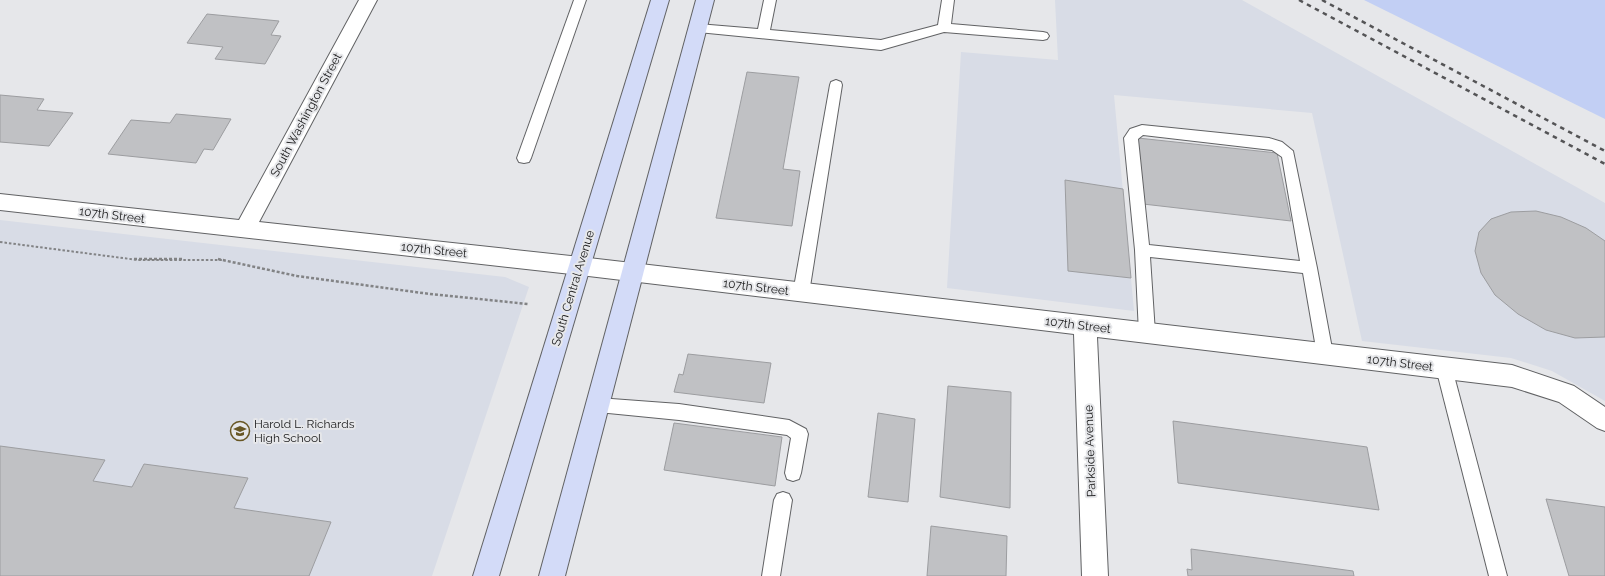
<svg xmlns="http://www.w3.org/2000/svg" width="1605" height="576" viewBox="0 0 1605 576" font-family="Raleway,sans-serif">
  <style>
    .built { fill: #d8dce6 }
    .green { fill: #c2cff4 }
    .building { fill: #c0c1c4; stroke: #9c9da0 }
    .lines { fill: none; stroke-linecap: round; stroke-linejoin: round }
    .lane-casing { stroke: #616264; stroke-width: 2 }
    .street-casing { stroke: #616264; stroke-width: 2 }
    .secondary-casing { stroke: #616264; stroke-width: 2 }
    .path-far1 { stroke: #828385; stroke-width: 2; stroke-dasharray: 2.5 2; stroke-linecap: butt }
    .path { stroke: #828385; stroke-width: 2.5; stroke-dasharray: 3 2; stroke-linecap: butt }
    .lane { fill: #fff; fill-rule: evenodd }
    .street { fill: #fff; fill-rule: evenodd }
    .secondary { fill: #d3dbf8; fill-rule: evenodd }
    .rail { stroke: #545456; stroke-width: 2.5; stroke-dasharray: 4.5 4.5; stroke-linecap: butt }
    .labels { text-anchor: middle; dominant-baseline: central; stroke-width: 4; stroke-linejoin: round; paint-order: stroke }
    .street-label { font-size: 12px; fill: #19191a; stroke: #e6e7ea }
    .poi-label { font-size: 12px; fill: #19191a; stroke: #e6e7ea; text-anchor: start }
  </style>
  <rect width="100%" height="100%" fill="#e6e7ea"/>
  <g class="built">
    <polygon points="1055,0 1242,0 1605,203 1605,401 1552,371 1511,358 1362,341 1312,113 1114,95 1134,311 947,288 961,52 1058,60"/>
    <polygon points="0,220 505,277 529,287 432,576 0,576"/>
  </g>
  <polygon class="green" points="1364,0 1605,0 1605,119"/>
  <g class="building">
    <polygon points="207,14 279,21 271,35 281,36 265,64 215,59 223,47 187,43"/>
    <polygon points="747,72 799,77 783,169 800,171 792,226 716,218"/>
    <polygon points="0,95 44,99 37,110 73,113 49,146 0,142"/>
    <polygon points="176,114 231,119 213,150 204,149 196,163 108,154 131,120 170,123"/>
    <polygon points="1138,138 1277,153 1291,221 1143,204"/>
    <polygon points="1065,180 1123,189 1131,278 1068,271"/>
    <polygon points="1536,211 1561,217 1586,228 1605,241 1605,337 1575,338 1546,330 1518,314 1495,295 1481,273 1475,251 1479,232 1491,219 1511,212"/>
    <polygon points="688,354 771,363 764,403 674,392 679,374 683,375"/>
    <polygon points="948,386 1011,392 1010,508 940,497"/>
    <polygon points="878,413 915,419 908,502 868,497"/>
    <polygon points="1173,421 1367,447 1379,510 1178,483"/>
    <polygon points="674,423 782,437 775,486 664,470"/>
    <polygon points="0,446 105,460 93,481 132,487 144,464 248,478 234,508 331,522 309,576 0,576"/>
    <polygon points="1546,499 1605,507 1605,576 1569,576"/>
    <polygon points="931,526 1007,536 1006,576 927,576"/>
    <polygon points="1191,549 1353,571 1354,576 1188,576 1187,569 1192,570"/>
  </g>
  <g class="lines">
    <g class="lane-casing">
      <g id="lane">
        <polygon points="574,0 586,0 531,158 529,162 524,163 519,162 517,158"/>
        <polygon points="764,0 776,0 770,30 881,40 938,25 942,0 954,0 951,24 1043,32 1047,33 1049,36 1047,39 1043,40 944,32 881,50 698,32 694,31 692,28 694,25 698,24 758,29"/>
        <polygon points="836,80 841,82 842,85 809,293 806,298 801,299 796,298 793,293 830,85 831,82"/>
        <path d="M1142,125L1269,138L1282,142L1293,151L1317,268L1333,354L1331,359L1325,361L1319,359L1317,354L1303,273L1150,257L1155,333L1152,338L1147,340L1142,338L1139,333L1135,250L1124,138L1130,129ZM1143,135L1272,150L1282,157L1300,261L1149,245L1138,139Z"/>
        <polygon points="1444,361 1450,363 1452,368 1507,576 1489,576 1436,368 1438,363"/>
        <polygon points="598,398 679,404 789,420 806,429 808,434 801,473 799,479 793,481 787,479 785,473 791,438 787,435 679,420 598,412 592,410 590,405 592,400"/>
        <polygon points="783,492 789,494 792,500 780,576 762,576 774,500 777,494"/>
      </g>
    </g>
    <g class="street-casing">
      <polygon id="street" points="359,0 377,0 259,222 580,257 1512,365 1574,386 1605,407 1605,431 1597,428 1559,402 1512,387 1097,337 1108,576 1082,576 1074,334 580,275 0,210 0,194 239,220"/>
    </g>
    <g class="secondary-casing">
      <g id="secondary">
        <polygon points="651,0 669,0 499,576 473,576"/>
        <polygon points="696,0 714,0 565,576 539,576"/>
      </g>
    </g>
    <polyline class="path-far1" points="0,242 138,260 223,260"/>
    <g class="path">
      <polyline points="134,259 184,259"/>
      <polyline points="218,259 297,276 430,294 528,304"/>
    </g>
    <use href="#lane" class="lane"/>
    <use href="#street" class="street"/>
    <use href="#secondary" class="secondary"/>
    <g class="rail">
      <polyline points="1299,0 1605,164"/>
      <polyline points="1322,0 1605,151"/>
    </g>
  </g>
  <defs>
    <g id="school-ring" transform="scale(1)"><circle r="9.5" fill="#e6e7ea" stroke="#675624" stroke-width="1.5"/><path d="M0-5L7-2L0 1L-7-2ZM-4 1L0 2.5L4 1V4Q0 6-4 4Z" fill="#675624"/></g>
  </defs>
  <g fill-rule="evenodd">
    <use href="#school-ring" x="240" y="431"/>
  </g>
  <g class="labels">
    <g class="street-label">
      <text transform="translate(306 115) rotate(-62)">South Washington Street</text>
      <text transform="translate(112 215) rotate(7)">107th Street</text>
      <text transform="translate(434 250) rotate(6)">107th Street</text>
      <text transform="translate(756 287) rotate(7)">107th Street</text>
      <text transform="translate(573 288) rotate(-73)">South Central Avenue</text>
      <text transform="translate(1078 325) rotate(7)">107th Street</text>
      <text transform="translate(1400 363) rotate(7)">107th Street</text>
      <text transform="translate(1090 451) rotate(-92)">Parkside Avenue</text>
    </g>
    <g class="poi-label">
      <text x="254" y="424">Harold L. Richards<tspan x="254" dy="14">High School</tspan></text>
    </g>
  </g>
</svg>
